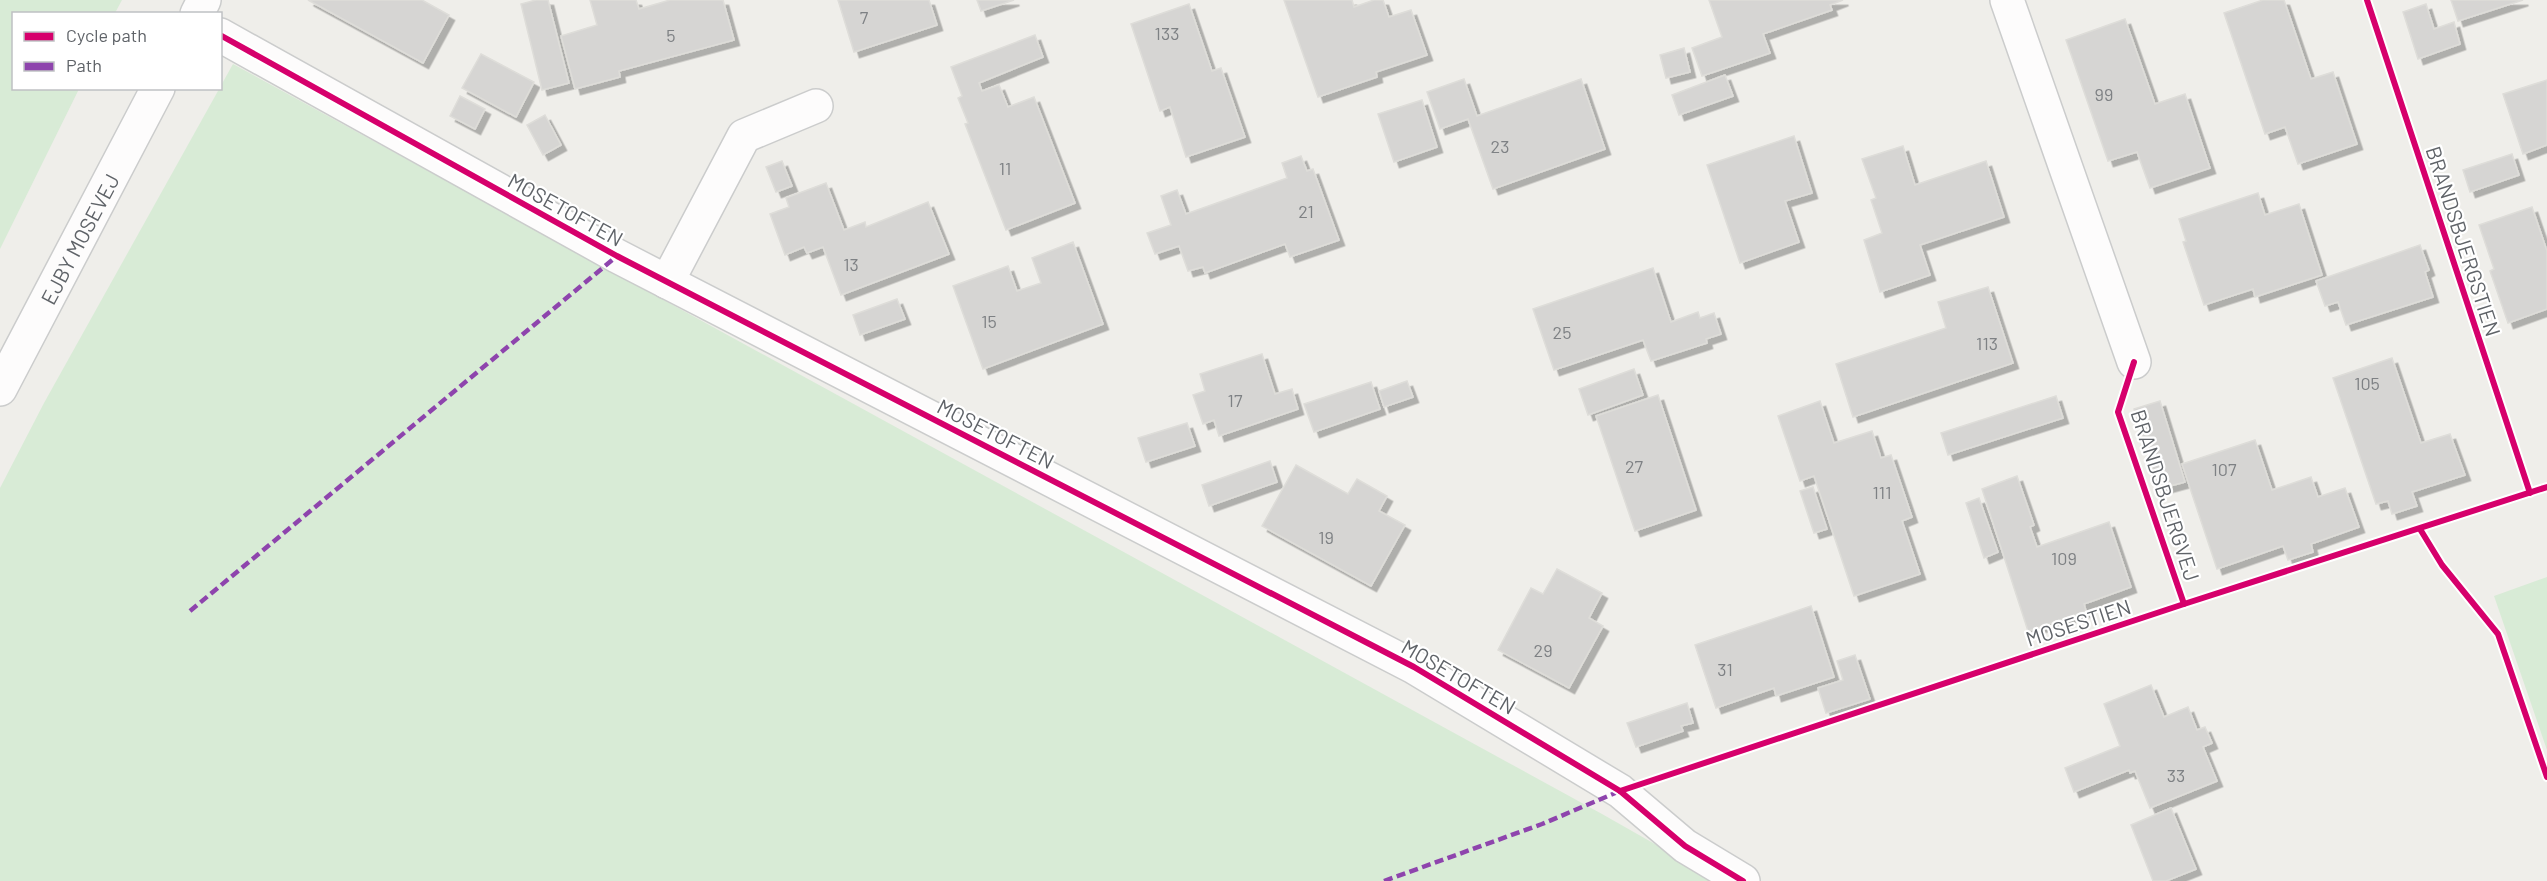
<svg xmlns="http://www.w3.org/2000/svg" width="2547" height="881" viewBox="0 0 2547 881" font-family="Barlow,sans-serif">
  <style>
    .green { fill: #d8ebd6 }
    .building { fill: #d6d5d3; stroke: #deddd9; stroke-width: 1.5; filter: url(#shadow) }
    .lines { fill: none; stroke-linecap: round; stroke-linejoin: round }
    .street-casing { stroke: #cbcccc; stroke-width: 36 }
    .street { stroke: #fdfcfc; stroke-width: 33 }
    .quiet { stroke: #8e44ad; stroke-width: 4.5; stroke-dasharray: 9 4.5; stroke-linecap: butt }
    .cycleway-casing { stroke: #fff; stroke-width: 10 }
    .cycleway { stroke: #d6006c; stroke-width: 6 }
    .labels { text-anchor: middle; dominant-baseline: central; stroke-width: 4.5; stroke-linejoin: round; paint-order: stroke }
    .number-label { font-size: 18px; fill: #7e8184 }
    .street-label { font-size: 21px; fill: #5f6368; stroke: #fff }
  </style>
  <defs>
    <filter id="shadow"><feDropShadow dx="5.5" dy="5.5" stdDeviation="0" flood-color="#0004"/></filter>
  </defs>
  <rect width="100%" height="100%" fill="#efeeea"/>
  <g class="green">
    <polygon points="0,0 122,0 115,13 14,14 14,88 79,89 0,249"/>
    <polygon points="233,64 1602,814 1720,881 0,881 0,488 44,403"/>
    <polygon points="2547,577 2547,750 2494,596"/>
  </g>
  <g class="building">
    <polygon points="308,0 422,0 449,15 423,63"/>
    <polygon points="536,0 548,0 569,83 542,90 521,4"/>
    <polygon points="590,0 636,0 639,9 670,0 723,0 734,40 619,71 620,77 575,89 561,36 597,25"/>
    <polygon points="838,0 929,0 937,25 854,52"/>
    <polygon points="977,0 1014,0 981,11"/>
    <polygon points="1284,0 1352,0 1354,7 1374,0 1383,0 1389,17 1411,10 1427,55 1376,72 1377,77 1318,97"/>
    <polygon points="1709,0 1843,0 1830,5 1832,10 1763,34 1770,53 1702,76 1692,48 1722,37"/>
    <polygon points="2263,0 2284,0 2311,79 2333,72 2357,144 2298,164 2285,127 2265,134 2224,13"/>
    <polygon points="2451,0 2523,0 2458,21"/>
    <polygon points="1189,4 1212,71 1221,68 1245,137 1186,157 1170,107 1160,111 1131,24"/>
    <polygon points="2426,4 2434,29 2454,22 2460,44 2418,59 2403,12"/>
    <polygon points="2125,19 2155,104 2185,94 2210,168 2150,188 2137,152 2108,161 2066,40"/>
    <polygon points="1035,35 1043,57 979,83 982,91 999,85 1008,107 1034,97 1075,203 1006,230 965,124 968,123 958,98 962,96 951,67"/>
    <polygon points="1684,48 1690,72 1666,78 1660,55"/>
    <polygon points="481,54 534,82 516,117 462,88"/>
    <polygon points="1725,75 1733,96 1679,115 1672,95"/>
    <polygon points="1464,79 1477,116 1581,79 1605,149 1493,189 1468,119 1440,129 1427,92"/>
    <polygon points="2547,80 2547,145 2523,154 2503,94"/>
    <polygon points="460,96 485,109 475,129 450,116"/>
    <polygon points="1422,100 1437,147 1394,162 1378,114"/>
    <polygon points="545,115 561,145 543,155 527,125"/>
    <polygon points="1794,136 1812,193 1785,201 1799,242 1740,263 1707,165"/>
    <polygon points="1903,146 1915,185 1986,161 2004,217 1920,245 1930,275 1880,292 1864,240 1882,233 1871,200 1876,198 1862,159"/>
    <polygon points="2512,154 2519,175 2470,192 2463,170"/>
    <polygon points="1301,156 1307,171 1313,169 1339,240 1290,257 1285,244 1205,273 1203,267 1188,271 1179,246 1155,254 1147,233 1171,225 1161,196 1177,190 1186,214 1287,178 1282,163"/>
    <polygon points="782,161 792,186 776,192 766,167"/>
    <polygon points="826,183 844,230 865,222 866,227 928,202 949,254 841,295 823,247 807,253 804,247 785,255 770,214 789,207 786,198"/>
    <polygon points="2258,193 2265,215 2299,204 2322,275 2255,297 2253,289 2204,305 2183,242 2186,241 2179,219"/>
    <polygon points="2532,207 2547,251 2547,309 2508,323 2490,271 2494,269 2479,225"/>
    <polygon points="1073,242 1103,324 983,369 953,286 1008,266 1017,291 1041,283 1032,258"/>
    <polygon points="2420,245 2429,270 2425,272 2433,297 2346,325 2338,302 2325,306 2316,281"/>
    <polygon points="1653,268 1671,322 1698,312 1700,318 1714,313 1721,334 1706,339 1707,343 1651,361 1643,340 1554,370 1533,309"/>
    <polygon points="1988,287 2013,363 1853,417 1836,364 1946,328 1938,302"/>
    <polygon points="897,299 905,319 860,335 853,315"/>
    <polygon points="1262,354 1275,394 1292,389 1298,409 1219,436 1214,420 1203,424 1193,395 1205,391 1200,374"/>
    <polygon points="2392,358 2421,443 2450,434 2465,475 2412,492 2417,506 2392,514 2388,501 2376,504 2333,378"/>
    <polygon points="1634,369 1643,395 1588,415 1579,389"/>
    <polygon points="1407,381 1413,397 1384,407 1379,391"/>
    <polygon points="1371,382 1380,409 1314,432 1304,404"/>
    <polygon points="1658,395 1696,510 1635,531 1596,416"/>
    <polygon points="2056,396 2063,418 1948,455 1941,433"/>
    <polygon points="1820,401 1834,443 1872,431 1881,458 1891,455 1912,517 1902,521 1920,574 1854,596 1814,476 1800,481 1778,416"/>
    <polygon points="2160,401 2185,482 2159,489 2134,409"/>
    <polygon points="1187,423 1195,446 1146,462 1138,438"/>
    <polygon points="2255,440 2272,490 2311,477 2318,497 2345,488 2359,527 2311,544 2313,552 2288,560 2283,546 2217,569 2182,464"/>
    <polygon points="1270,461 1277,482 1209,506 1202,485"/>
    <polygon points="1296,465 1348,494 1357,479 1387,496 1379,511 1405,525 1371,586 1262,526"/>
    <polygon points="2017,476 2034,525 2030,527 2037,547 2109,522 2131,587 2084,604 2086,611 2028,631 1982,489"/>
    <polygon points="1813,487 1827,529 1814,533 1800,491"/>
    <polygon points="1979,498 1998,552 1984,558 1966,503"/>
    <polygon points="1557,569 1602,593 1589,618 1603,626 1569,688 1498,650 1531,588 1543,594"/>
    <polygon points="1811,606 1834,677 1776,696 1774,688 1716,708 1695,645"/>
    <polygon points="1855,655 1870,699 1826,713 1818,688 1843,680 1837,661"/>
    <polygon points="2151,685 2164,717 2188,707 2197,730 2205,727 2212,743 2203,747 2217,781 2150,808 2135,771 2130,773 2129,770 2074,792 2065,768 2120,746 2104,704"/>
    <polygon points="1687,703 1693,723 1681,726 1683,731 1636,747 1627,723"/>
    <polygon points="2171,808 2196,869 2166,881 2153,881 2131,825"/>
  </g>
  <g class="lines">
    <g class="street-casing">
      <g id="street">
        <polyline points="2007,0 2134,362"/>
        <polyline points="197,14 204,0"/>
        <polyline points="220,35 617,256 1414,667 1620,791 1685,846 1743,881"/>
        <polyline points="667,282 744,136 816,106"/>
        <path id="s1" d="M0,389L158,88"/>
      </g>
    </g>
    <use href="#street" class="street"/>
    <g class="quiet">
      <polyline points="190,611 617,256"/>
      <polyline points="1384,881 1542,824 1620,791"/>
    </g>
    <g class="cycleway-casing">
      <g id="cycleway">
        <polyline points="2367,0 2530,493"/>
        <polyline points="220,35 617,256 1414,667 1620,791 1685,846 1743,881"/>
        <polyline points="2134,362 2118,412 2184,604"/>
        <polyline points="2420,529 2442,565 2498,634 2547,777"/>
        <polyline points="1620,791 2184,604 2547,487"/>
      </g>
    </g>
    <use href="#cycleway" class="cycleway"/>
  </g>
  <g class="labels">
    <g class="number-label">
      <text x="864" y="17">7</text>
      <text x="1167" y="33">133</text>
      <text x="671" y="35">5</text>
      <text x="2104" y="94">99</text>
      <text x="1500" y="146">23</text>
      <text x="1005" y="168">11</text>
      <text x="1306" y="211">21</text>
      <text x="851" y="264">13</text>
      <text x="989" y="321">15</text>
      <text x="1562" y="332">25</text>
      <text x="1987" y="343">113</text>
      <text x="2367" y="383">105</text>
      <text x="1235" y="400">17</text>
      <text x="1634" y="466">27</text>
      <text x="2224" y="469">107</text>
      <text x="1882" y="492">111</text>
      <text x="1326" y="537">19</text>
      <text x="2064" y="558">109</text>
      <text x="1543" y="650">29</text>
      <text x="1725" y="669">31</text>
      <text x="2176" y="775">33</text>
    </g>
    <g class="street-label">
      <text transform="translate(566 209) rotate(29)">MOSETOFTEN</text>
      <text stroke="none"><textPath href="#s1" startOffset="170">EJBY MOSEVEJ</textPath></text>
      <text transform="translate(2464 241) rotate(72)">BRANDSBJERGSTIEN</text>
      <text transform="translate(996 433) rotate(27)">MOSETOFTEN</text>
      <text transform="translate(2166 495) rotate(72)">BRANDSBJERGVEJ</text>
      <text transform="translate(2078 622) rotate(-18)">MOSESTIEN</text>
      <text transform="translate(1459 676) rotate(30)">MOSETOFTEN</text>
    </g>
  </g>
  <rect x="12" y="12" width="210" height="78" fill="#ffffff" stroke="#bfc1c3" stroke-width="1.5"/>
  <rect x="24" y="32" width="30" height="9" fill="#d6006c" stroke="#bfc1c3" stroke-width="1.5"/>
  <text x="66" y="42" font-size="18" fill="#5f6368">Cycle path</text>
  <rect x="24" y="62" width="30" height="9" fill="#8e44ad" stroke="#bfc1c3" stroke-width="1.5"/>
  <text x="66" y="72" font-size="18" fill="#5f6368">Path</text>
</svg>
